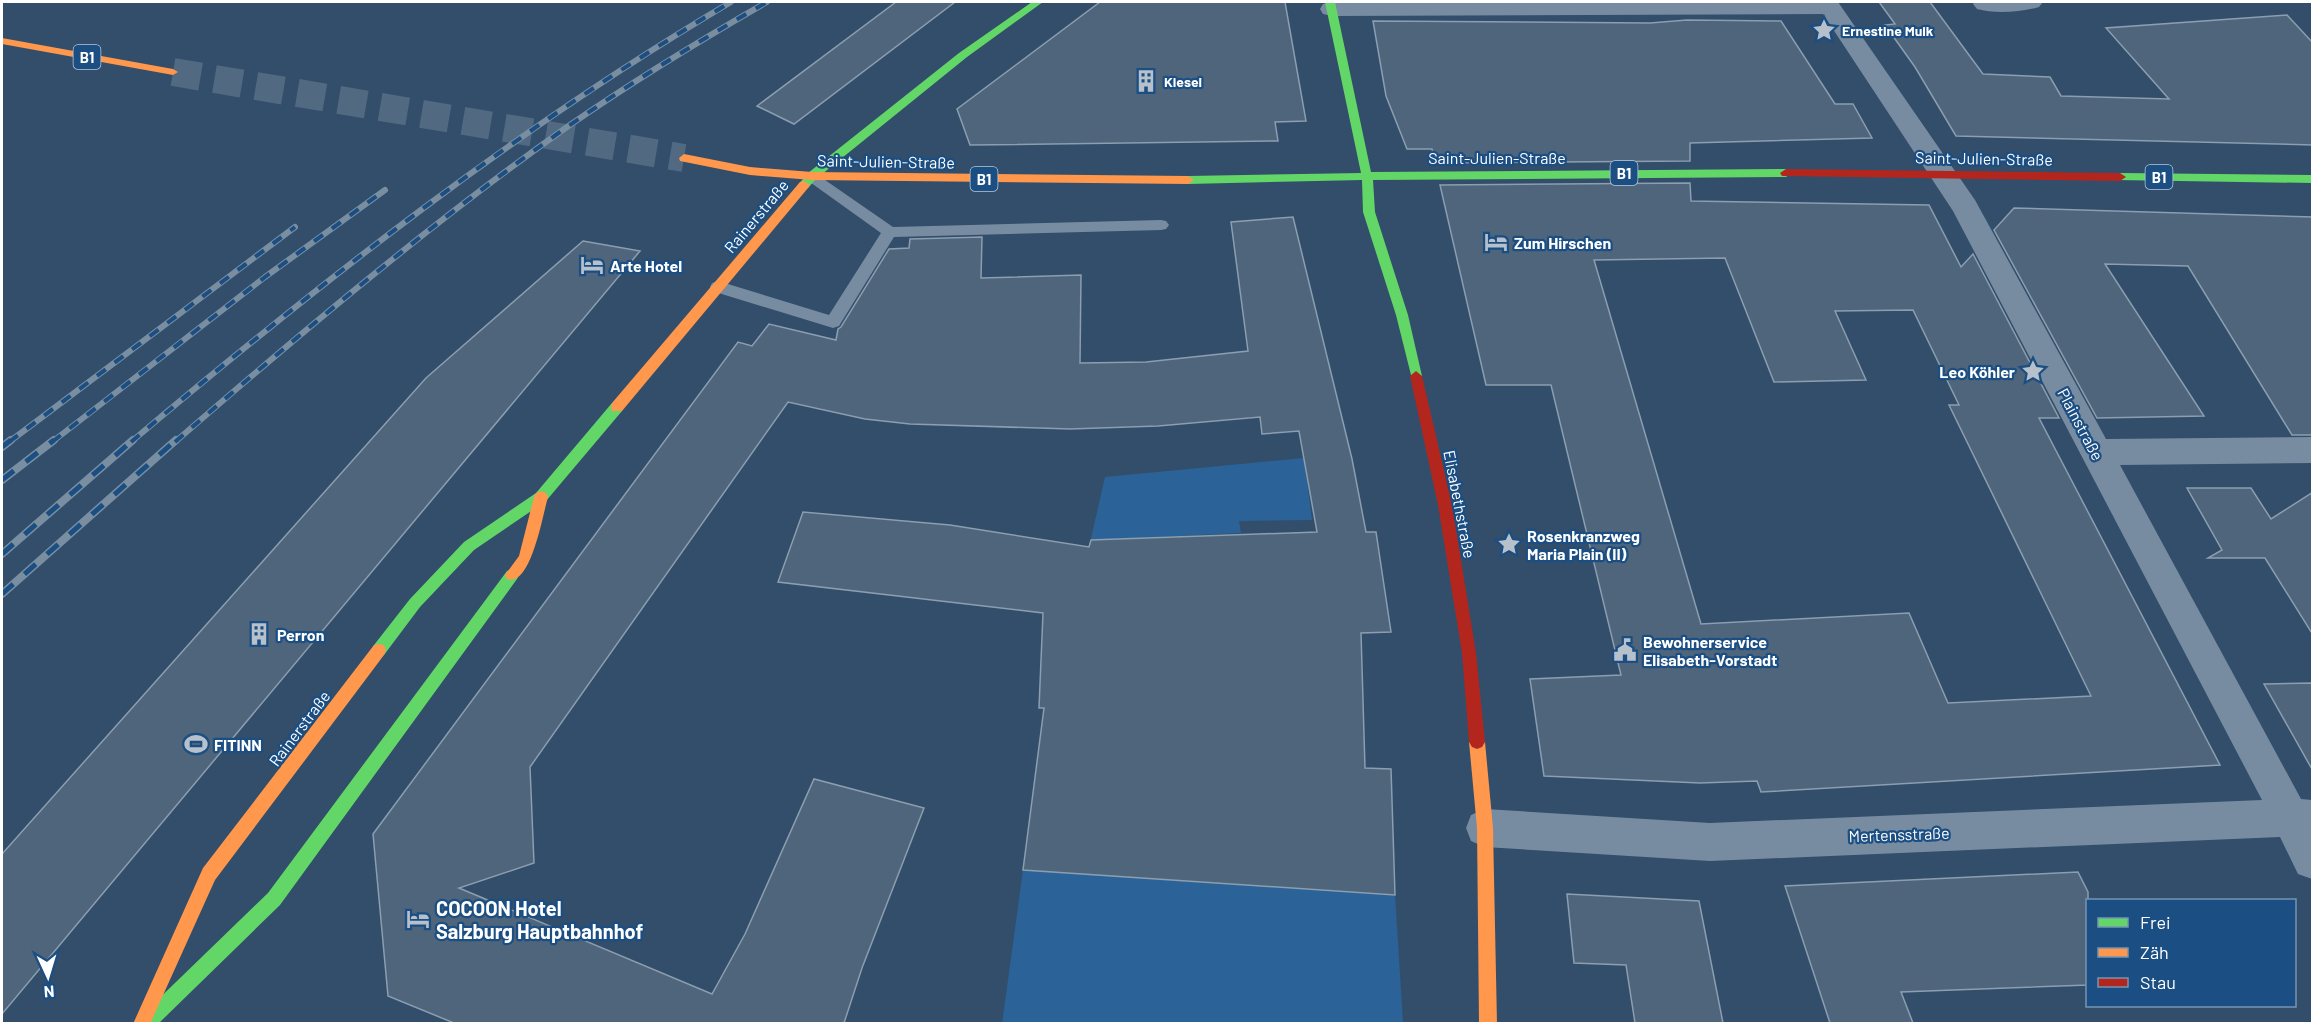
<svg xmlns="http://www.w3.org/2000/svg" width="2314" height="1025" viewBox="0 0 2314 1025" font-family="Barlow,sans-serif">
  <style>
    .green { fill: #2b6398 }
    .building { fill: #4e657c; stroke: #8c9eaf; stroke-width: 1.5; fill-rule: evenodd }
    .lines { fill: none; stroke-linecap: round; stroke-linejoin: round }
    .primary-tunnel { stroke: #516981; stroke-width: 28; stroke-dasharray: 28 14; stroke-linecap: butt }
    .lane { fill: #788ca1; fill-rule: evenodd }
    .street { fill: #788ca1; fill-rule: evenodd }
    .fast { fill: #63d668; fill-rule: evenodd }
    .slow { fill: #ff974d; fill-rule: evenodd }
    .jam { fill: #b3261e; fill-rule: evenodd }
    .rail-far1-casing { stroke: #798ea1; stroke-width: 6 }
    .rail-casing { stroke: #798ea1; stroke-width: 8 }
    .rail-far1 { stroke: #1b4e82; stroke-width: 4; stroke-dasharray: 11; stroke-linecap: butt }
    .rail { stroke: #1b4e82; stroke-width: 5; stroke-dasharray: 15; stroke-linecap: butt }
    .labels { text-anchor: middle; dominant-baseline: central; stroke-width: 4.5; stroke-linejoin: round; paint-order: stroke }
    .far-poi-label { font-size: 14px; font-weight: bold; fill: #fff; stroke: #1b4e82; text-anchor: start }
    .shield { fill: #1b4e82; stroke: #bbcada; stroke-width: 1.5 }
    .shield-label { font-size: 15px; font-weight: bold; fill: #fff }
    .street-label { font-size: 16px; fill: #fff; stroke: #1b4e82 }
    .poi-label { font-size: 16px; font-weight: bold; fill: #fff; stroke: #1b4e82; text-anchor: start }
    .near-poi-label { font-size: 20px; font-weight: bold; fill: #fff; stroke: #1b4e82; text-anchor: start }
  </style>
  <rect width="100%" height="100%" fill="#324e6b"/>
  <g class="green">
    <polygon points="1304,458 1312,520 1239,521 1241,533 1092,540 1089,547 1105,477"/>
    <polygon points="1023,870 1395,895 1403,1023 1002,1024"/>
  </g>
  <g class="building">
    <polygon points="896,2 955,2 794,124 757,106"/>
    <polygon points="1100,2 1285,2 1306,121 1275,122 1278,141 970,145 957,109"/>
    <polygon points="1879,2 1930,2 1983,74 2050,77 2061,96 2169,99 2106,28 2287,15 2313,43 2313,145 1956,136 1915,67 1885,25 1895,24"/>
    <polygon points="1687,20 1781,21 1835,104 1853,104 1872,138 1690,143 1690,161 1435,163 1432,149 1407,149 1386,96 1373,21 1650,23"/>
    <path d="M1690,183L1691,201L1929,205L1961,267L1973,254L2059,418H2039L2220,765L1761,792L1757,781L1700,783L1544,776L1530,679L1621,675L1551,385H1486L1440,185ZM1725,258L1774,382L1866,380L1835,311L1913,310L1959,405H1949L2091,696L1948,703L1909,613L1701,624L1594,260Z"/>
    <polygon points="2014,208 2313,217 2313,435 2292,435 2188,266 2105,264 2204,416 2097,418 1994,230"/>
    <polygon points="1293,217 1352,459 1366,532 1376,532 1391,632 1361,633 1365,768 1391,769 1395,895 1023,870 1044,708 1039,708 1043,613 778,582 803,512 950,525 1089,547 1091,540 1317,532 1299,431 1262,434 1260,417 1158,426 1070,429 910,424 865,419 788,402 530,767 534,863 459,888 712,994 745,934 814,779 924,808 862,968 844,1023 454,1023 388,996 373,834 738,342 752,346 769,324 836,340 838,329 841,327 889,249 909,248 910,239 982,237 981,278 1081,275 1080,363 1146,362 1248,351 1231,222"/>
    <polygon points="583,241 640,251 2,1014 2,854 426,378"/>
    <polygon points="2187,488 2251,488 2271,519 2313,492 2313,635 2265,558 2208,558 2222,550"/>
    <polygon points="2313,683 2313,771 2264,684"/>
    <polygon points="2078,872 2088,892 2088,985 1901,992 1913,1023 1830,1023 1785,886"/>
    <polygon points="1567,894 1699,901 1723,1023 1635,1023 1626,965 1574,963"/>
  </g>
  <g class="lines">
    <polyline class="primary-tunnel" points="173,72 684,158"/>
    <polygon class="lane" points="812,171 893,227 1161,220 1166,221 1169,225 1166,229 1161,230 894,237 839,326 833,328 712,291 710,287 712,283 718,281 829,315 881,233 807,180 805,176"/>
    <g class="street">
      <polygon points="1332,2 1838,2 1975,200 2106,439 2312,437 2312,463 2120,465 2301,799 2312,800 2312,879 2298,874 2280,837 1710,861 1485,847 1471,841 1466,828 1471,815 1485,809 1710,823 2262,800 1953,211 1823,14 1332,16 1323,14 1320,9 1323,4"/>
      <path d="M1975,2H2043L2039,7C2021,12 1995,14 1977,9L1973,4Z"/>
    </g>
    <g class="fast">
      <polygon points="1032,2 1043,2 967,57 816,179 808,188 800,188 798,185 808,173 959,53"/>
      <polygon points="1325,2 1335,2 1371,172 1786,169 1792,173 1786,177 1373,180 1375,212 1408,315 1422,376 1420,379 1412,379 1396,315 1363,212 1362,180 1188,184 1182,180 1188,176 1361,173"/>
      <polygon points="2120,173 2312,175 2312,183 2116,180 2114,177"/>
      <polygon points="617,402 622,403 623,407 622,411 546,501 474,550 420,607 384,655 379,656 374,655 372,650 374,645 410,599 464,542 536,493 612,403"/>
      <polygon points="512,569 517,571 519,575 517,579 280,905 158,1024 145,1024 142,1018 145,1012 268,893 507,571"/>
    </g>
    <g class="slow">
      <polygon points="2,38 173,69 178,72 173,75 2,44"/>
      <polygon points="684,154 750,167 812,172 1188,176 1194,180 1188,184 812,180 750,175 680,161 679,158"/>
      <polygon points="804,181 810,185 808,188 622,411 612,411 611,407 612,403 800,182"/>
      <path d="M541,491L546,493L548,497C543,513 531,588 507,579L505,575L519,556L534,497L536,493Z"/>
      <polygon points="379,644 384,645 386,650 384,655 215,880 150,1024 133,1024 203,868 374,645"/>
      <polygon points="1477,735 1482,737 1485,742 1493,828 1497,1024 1479,1024 1477,828 1469,742 1472,737"/>
    </g>
    <g class="jam">
      <polygon points="1786,169 2120,173 2126,177 2120,181 1782,176 1780,173"/>
      <polygon points="1416,371 1422,376 1452,505 1476,653 1485,742 1482,747 1477,749 1472,747 1469,742 1462,653 1438,505 1410,376"/>
    </g>
    <g class="rail-far1-casing">
      <g id="rail-far1">
        <polyline points="9,442 295,227"/>
        <polyline points="52,442 265,277 385,190"/>
        <path d="M131,442C321,282 517,128 731,2"/>
        <path d="M175,442C302,332 430,224 567,127C632,82 699,41 767,2"/>
      </g>
    </g>
    <g class="rail-casing">
      <g id="rail">
        <polyline points="2,447 11,440"/>
        <polyline points="2,480 54,440"/>
        <polyline points="2,554 133,440"/>
        <polyline points="2,594 176,440"/>
      </g>
    </g>
    <use href="#rail-far1" class="rail-far1"/>
    <use href="#rail" class="rail"/>
  </g>
  <defs>
    <g id="sight-bare" transform="scale(1.8)"><path d="M0-6L1.8-2.2L6-1.7L2.9 1.2L3.7 5.4L0 3.3L-3.7 5.4L-2.9 1.2L-6-1.7L-1.8-2.2Z" fill="#b7c1cb" stroke="#1b4e82" stroke-width="2.5" paint-order="stroke"/></g>
    <g id="building-bare" transform="scale(1.8)"><path d="M-4-6H4V6H1V3H-1V6H-4ZM-2.5-4.3h1.7v1.8h-1.7ZM.8-4.3h1.7v1.8H.8ZM-2.5-1h1.7V.8h-1.7ZM.8-1h1.7V.8H.8Z" fill="#b7c1cb" stroke="#1b4e82" stroke-width="2.5" paint-order="stroke"/></g>
    <g id="hotel-bare" transform="scale(1.8)"><path d="M-6-4.5h1.5V1H6V5H4.5V3h-9V5H-6ZM-4 0a1.8 1.8 0 1 1 3.6 0ZM.5 0V-2.5h3Q6-2.5 6 0Z" fill="#b7c1cb" stroke="#1b4e82" stroke-width="2.5" paint-order="stroke"/></g>
    <g id="civic-bare" transform="scale(1.8)"><path d="M-.6-6.5H3V-4.5H.6V-3L4-1V1h2V6H-6V1h2V-1L-.6-3ZM-1.2 2.5V6h2.4V2.5Z" fill="#b7c1cb" stroke="#1b4e82" stroke-width="2.5" paint-order="stroke"/></g>
    <g id="stadium-bare" transform="scale(1.8)"><path d="M0-5a6.5 5 0 1 0 0 10a6.5 5 0 1 0 0-10ZM-3.5-1.8h7v3.6h-7Z" fill="#b7c1cb" stroke="#1b4e82" stroke-width="2.5" paint-order="stroke"/></g>
  </defs>
  <g fill-rule="evenodd">
    <use href="#sight-bare" x="1824" y="30"/>
    <use href="#building-bare" x="1146" y="81"/>
    <use href="#hotel-bare" x="1496" y="242"/>
    <use href="#hotel-bare" x="592" y="265"/>
    <use href="#sight-bare" x="2033" y="371"/>
    <use href="#sight-bare" x="1509" y="544"/>
    <use href="#building-bare" x="259" y="634"/>
    <use href="#civic-bare" x="1625" y="650"/>
    <use href="#stadium-bare" x="196" y="744"/>
    <use href="#hotel-bare" x="418" y="919"/>
  </g>
  <g class="labels">
    <g class="far-poi-label">
      <text x="1842" y="30">Ernestine Muik</text>
      <text x="1164" y="81">Kiesel</text>
    </g>
    <g class="shield">
      <rect x="73.5" y="45" width="27" height="24" rx="4.5"/>
      <rect x="1610.5" y="161" width="27" height="24" rx="4.5"/>
      <rect x="2145.5" y="165" width="27" height="24" rx="4.5"/>
      <rect x="970.5" y="167" width="27" height="24" rx="4.5"/>
    </g>
    <g class="shield-label">
      <text x="87" y="57">B1</text>
      <text x="1624" y="173">B1</text>
      <text x="2159" y="177">B1</text>
      <text x="984" y="179">B1</text>
    </g>
    <g class="street-label">
      <text x="1497" y="157">Saint-Julien-Straße</text>
      <text transform="translate(1984 158) rotate(1)">Saint-Julien-Straße</text>
      <text transform="translate(886 161) rotate(1)">Saint-Julien-Straße</text>
      <text transform="translate(756 216) rotate(-50)">Rainerstraße</text>
      <text transform="translate(2081 424) rotate(62)">Plainstraße</text>
      <text transform="translate(1460 504) rotate(79)">Elisabethstraße</text>
      <text transform="translate(299 728) rotate(-53)">Rainerstraße</text>
      <text transform="translate(1899 834) rotate(-2)">Mertensstraße</text>
    </g>
    <g class="poi-label">
      <text x="1514" y="242">Zum Hirschen</text>
      <text x="610" y="265">Arte Hotel</text>
      <text x="2015" y="371" text-anchor="end">Leo Köhler</text>
      <text x="1527" y="535">Rosenkranzweg<tspan x="1527" dy="18">Maria Plain (II)</tspan></text>
      <text x="277" y="634">Perron</text>
      <text x="1643" y="641">Bewohnerservice<tspan x="1643" dy="18">Elisabeth-Vorstadt</tspan></text>
      <text x="214" y="744">FITINN</text>
    </g>
    <g class="near-poi-label">
      <text x="436" y="908">COCOON Hotel<tspan x="436" dy="23">Salzburg Hauptbahnhof</tspan></text>
    </g>
  </g>
  <rect width="2314" height="1025" fill="none" stroke="#ffffff" stroke-width="6"/>
  <rect x="2086" y="899" width="210" height="108" fill="#1b4e82" stroke="#7695b4" stroke-width="1.5"/>
  <rect x="2098" y="918" width="30" height="9" fill="#63d668" stroke="#7695b4" stroke-width="1.5"/>
  <text x="2140" y="929" font-size="18" fill="#ffffff">Frei</text>
  <rect x="2098" y="948" width="30" height="9" fill="#ff974d" stroke="#7695b4" stroke-width="1.5"/>
  <text x="2140" y="959" font-size="18" fill="#ffffff">Zäh</text>
  <rect x="2098" y="978" width="30" height="9" fill="#b3261e" stroke="#7695b4" stroke-width="1.5"/>
  <text x="2140" y="989" font-size="18" fill="#ffffff">Stau</text>
  <g transform="translate(48 977) rotate(176)" stroke="#1b4e82" stroke-width="4.5" paint-order="stroke">
  <path d="M0-4.5L10 22L0 15L-10 22Z" fill="#ffffff"/>
  <text y="-9" font-size="16" font-weight="bold" text-anchor="middle" fill="#ffffff">N</text>
  </g>
</svg>
